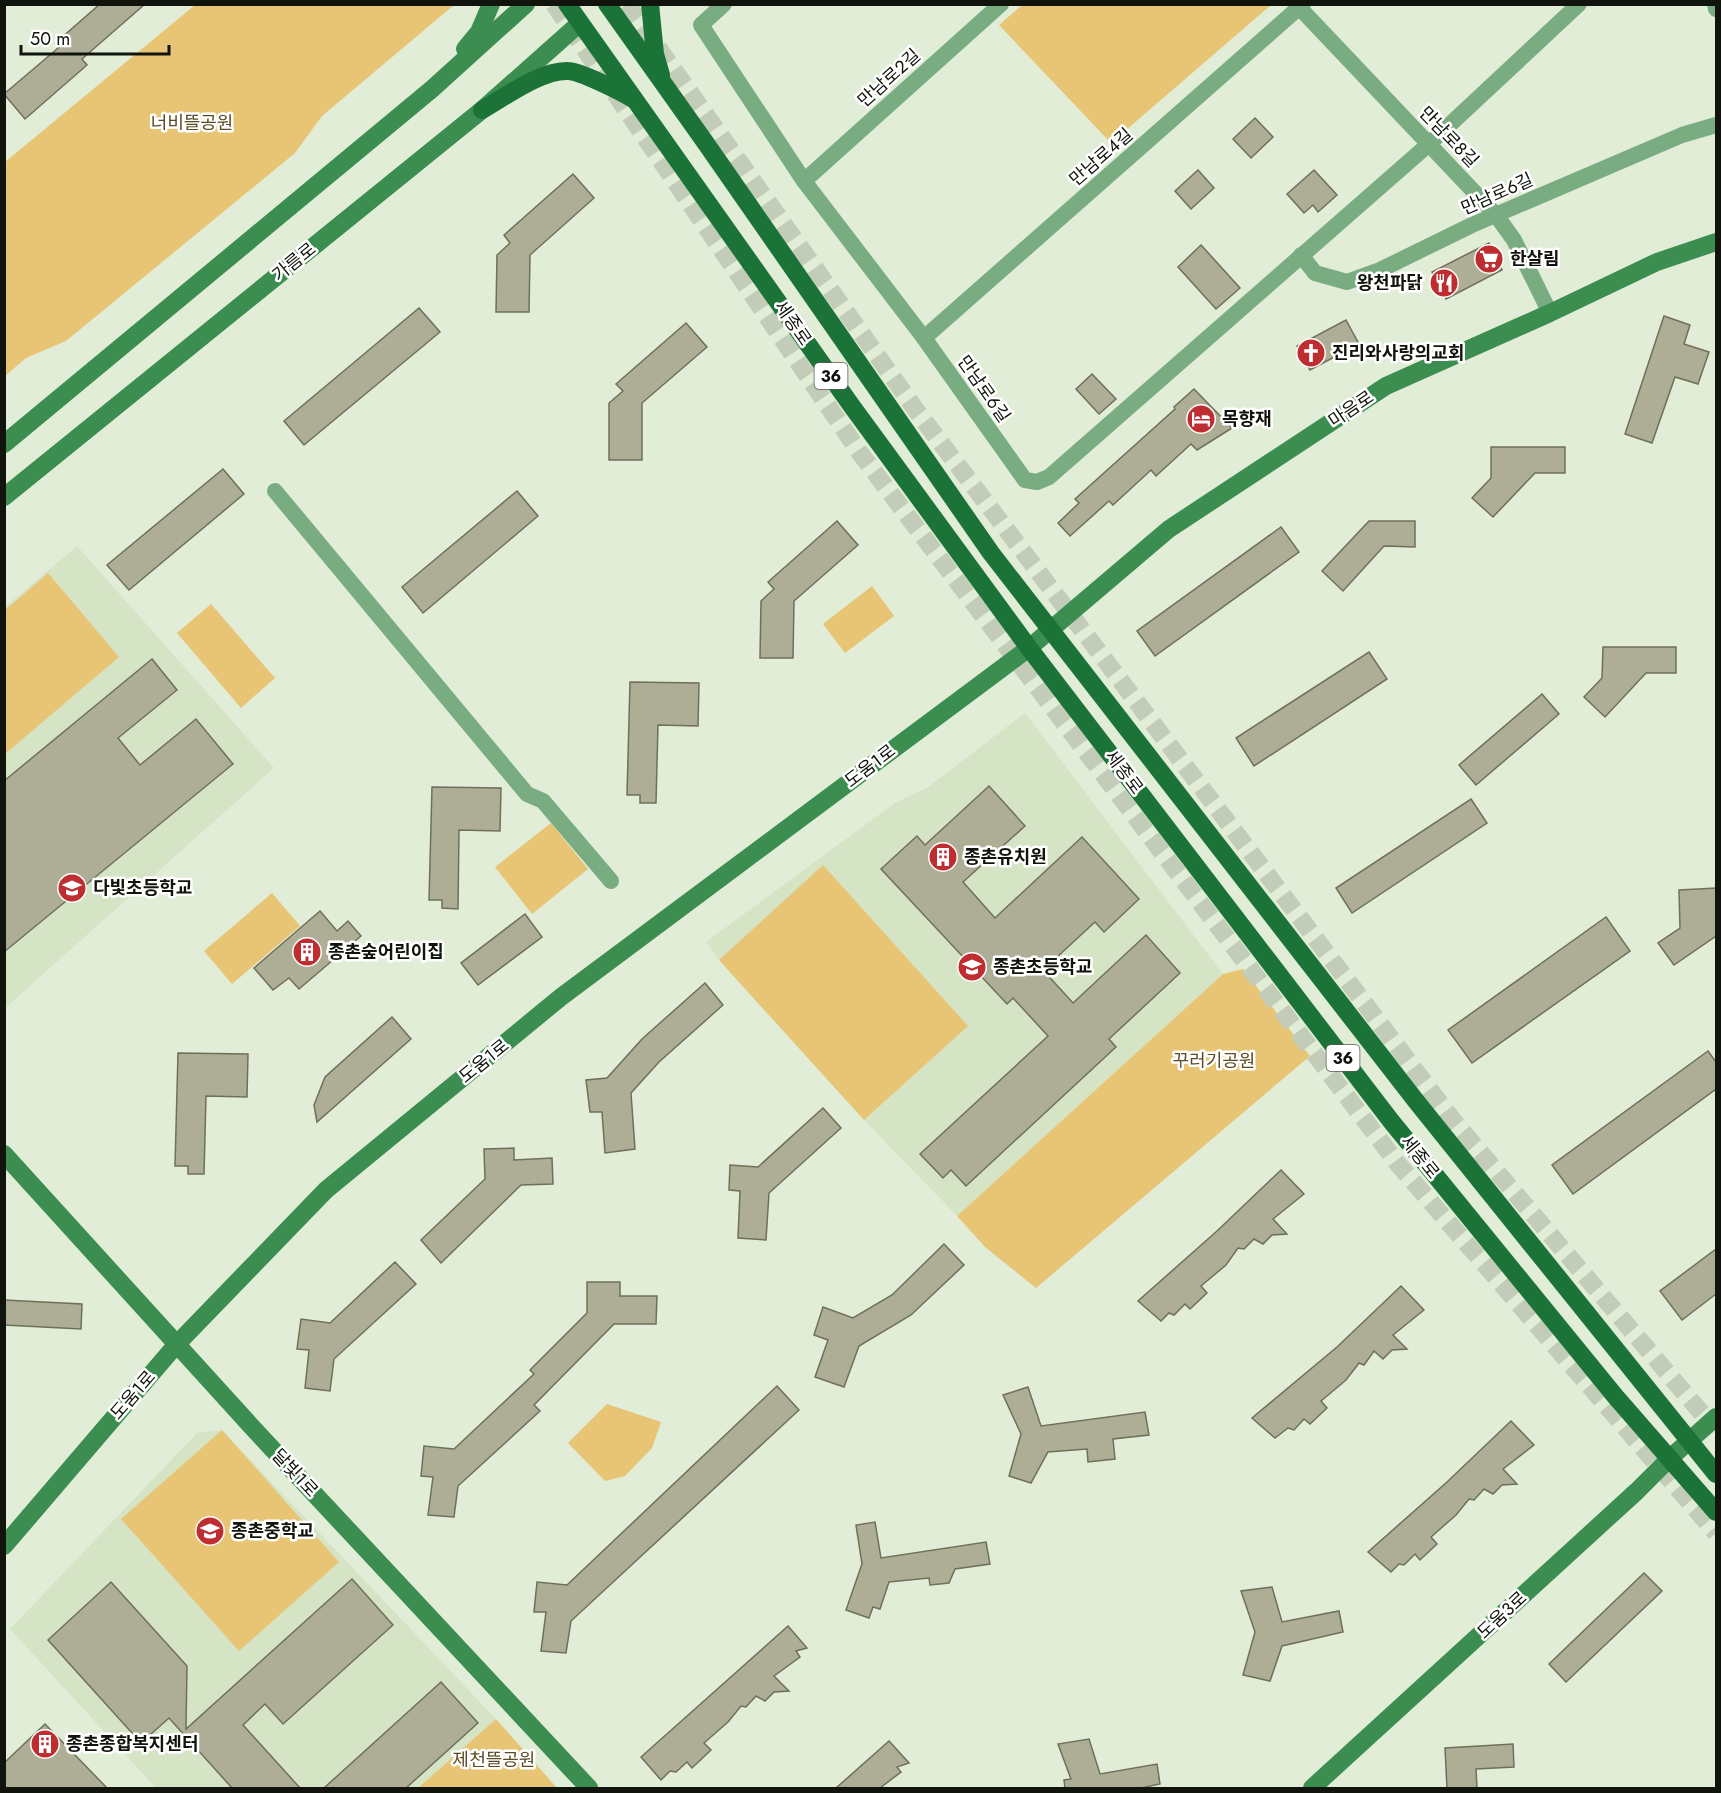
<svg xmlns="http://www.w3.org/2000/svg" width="1721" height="1793" viewBox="0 0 1721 1793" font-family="Jost,'Noto Sans KR',sans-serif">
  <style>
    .built { fill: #d6e4c6 }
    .green { fill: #e7c575 }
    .building { fill: #aeae96; stroke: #6f7059; stroke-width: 1.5 }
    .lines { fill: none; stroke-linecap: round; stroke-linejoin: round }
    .highway-tunnel { stroke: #c2ccb8; stroke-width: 18; stroke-dasharray: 18 9; stroke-linecap: butt }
    .street { stroke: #7aac82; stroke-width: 16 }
    .secondary { stroke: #3c8d50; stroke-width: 18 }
    .primary { stroke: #1c7337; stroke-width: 18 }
    .labels { text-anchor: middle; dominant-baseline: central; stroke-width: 5; stroke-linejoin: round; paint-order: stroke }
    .shield { fill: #fff; stroke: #585a55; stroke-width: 1.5 }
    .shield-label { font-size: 16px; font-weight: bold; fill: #10140c }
    .street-label { font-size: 18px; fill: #10140c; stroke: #fff }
    .park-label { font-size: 18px; fill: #5c4c25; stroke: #fff }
    .poi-label { font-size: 18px; font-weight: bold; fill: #10140c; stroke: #fff; text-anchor: start }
  </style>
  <rect width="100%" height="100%" fill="#e1edd6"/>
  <g class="built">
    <polygon points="77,546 274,768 5,1008 5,607"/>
    <polygon points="1025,713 1223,974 957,1216 864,1120 719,960 706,942 895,803 928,787"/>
    <polygon points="222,1430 496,1719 418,1788 156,1788 10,1629 197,1433"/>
  </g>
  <g class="green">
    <polygon points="195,5 454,5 322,116 295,153 66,341 26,358 5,376 5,162"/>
    <polygon points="1022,5 1022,4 1271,5 1111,143 999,25"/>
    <polygon points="48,573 119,657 5,754 5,610"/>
    <polygon points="872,586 894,616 845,653 823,624"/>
    <polygon points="211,604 275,678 241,708 177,633"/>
    <polygon points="551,823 588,869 532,914 495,867"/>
    <polygon points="823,865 968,1026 864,1120 719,960"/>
    <polygon points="272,893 300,926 232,984 204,951"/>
    <polygon points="1243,969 1310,1056 1036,1288 985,1247 957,1216 1223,974"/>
    <polygon points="607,1404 661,1422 652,1448 625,1476 605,1481 568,1443"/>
    <polygon points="222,1430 339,1562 239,1651 121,1519"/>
    <polygon points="496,1719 557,1788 418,1788"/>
  </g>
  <g class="building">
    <polygon points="100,4 145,4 82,59 87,65 25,119 4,94 64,43 60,39"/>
    <polygon points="1255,118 1273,137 1251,158 1233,139"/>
    <polygon points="1198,170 1214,188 1191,209 1175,191"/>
    <polygon points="1314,170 1337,195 1318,212 1313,205 1304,213 1287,194"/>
    <polygon points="573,174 594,198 530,255 529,312 496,312 497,255 510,243 504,235"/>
    <polygon points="1489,243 1502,270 1446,299 1432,272"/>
    <polygon points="1201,245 1240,288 1216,309 1178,267"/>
    <polygon points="419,308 440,332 304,445 284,421"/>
    <polygon points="1664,316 1690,325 1684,344 1709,352 1698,384 1675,377 1652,443 1625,434"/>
    <polygon points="1346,320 1359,344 1310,370 1297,346"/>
    <polygon points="686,323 707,347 642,403 642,460 609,460 609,403 623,391 616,384"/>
    <polygon points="1092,374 1116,399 1099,414 1076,389"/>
    <polygon points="1194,389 1232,428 1197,450 1191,444 1156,476 1151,470 1113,505 1109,501 1070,536 1058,523 1079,503 1075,499 1175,409 1174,407"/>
    <polygon points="1491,447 1565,447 1565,473 1535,473 1493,517 1472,498 1491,478"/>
    <polygon points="223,469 244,494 129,590 107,565"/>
    <polygon points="517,491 538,516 423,613 402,587"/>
    <polygon points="837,521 858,545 794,601 793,658 760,658 761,601 774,589 768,582"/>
    <polygon points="1369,521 1415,521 1415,547 1384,546 1343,591 1322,571"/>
    <polygon points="1281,527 1299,552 1155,656 1137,631"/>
    <polygon points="1603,647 1676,647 1676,673 1646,673 1605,717 1584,697 1602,678"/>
    <polygon points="1369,652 1387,679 1254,766 1236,738"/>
    <polygon points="152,659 177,690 118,738 140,765 196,719 233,764 4,952 4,781"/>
    <polygon points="630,682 699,683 698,726 658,725 656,803 640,803 640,795 627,795"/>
    <polygon points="1542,694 1559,714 1476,785 1459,765"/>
    <polygon points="989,786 1025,826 963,882 995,918 1082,837 1139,899 1104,932 1095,922 1043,970 1073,1003 1146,935 1180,973 1109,1039 1116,1047 966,1186 951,1170 943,1178 920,1154 1048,1036 1013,998 1007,1004 881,869 917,836 925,845"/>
    <polygon points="432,787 501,788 500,831 459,830 458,909 442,908 442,900 429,900"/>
    <polygon points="1471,799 1487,823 1352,913 1336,888"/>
    <polygon points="1716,888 1716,936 1674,965 1658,943 1680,928 1679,890"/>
    <polygon points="320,911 337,931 348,921 361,936 299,989 289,978 273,990 254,968"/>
    <polygon points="525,914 542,937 478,985 461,963"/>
    <polygon points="1606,917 1630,951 1472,1063 1448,1030"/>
    <polygon points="705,983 723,1005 659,1062 631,1093 635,1149 605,1153 602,1112 590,1112 586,1080 607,1078 642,1039"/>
    <polygon points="392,1017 411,1039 317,1122 314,1105 325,1077"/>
    <polygon points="1708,1051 1716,1062 1716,1089 1573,1194 1552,1165"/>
    <polygon points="178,1053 248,1054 247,1097 206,1096 204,1174 188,1174 188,1166 175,1166"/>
    <polygon points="823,1108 841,1128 769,1193 766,1240 738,1238 740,1191 729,1190 730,1165 758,1167"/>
    <polygon points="514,1148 514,1160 552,1158 553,1184 521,1185 441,1263 421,1240 485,1179 484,1149"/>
    <polygon points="1281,1170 1304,1194 1273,1219 1287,1234 1272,1235 1263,1244 1254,1239 1244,1249 1238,1248 1226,1265 1201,1286 1207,1293 1190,1309 1185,1304 1174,1315 1169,1313 1161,1321 1138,1301 1217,1231"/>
    <polygon points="944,1244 964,1265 911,1315 859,1346 844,1387 815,1377 828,1340 814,1335 823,1307 853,1318 892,1295"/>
    <polygon points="1716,1249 1716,1294 1682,1320 1660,1291"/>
    <polygon points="395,1262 416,1284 334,1359 330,1391 305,1388 309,1350 297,1349 301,1319 330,1323"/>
    <polygon points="587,1282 620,1282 620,1296 657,1296 656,1324 614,1324 534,1405 540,1411 458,1486 454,1517 428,1515 433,1477 421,1476 424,1446 454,1449 534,1374 530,1370 587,1313"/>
    <polygon points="1401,1286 1424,1310 1393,1335 1407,1349 1392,1350 1383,1359 1374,1351 1364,1365 1359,1363 1346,1380 1321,1401 1327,1408 1310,1424 1304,1419 1294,1430 1288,1428 1275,1438 1252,1418 1337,1347"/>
    <polygon points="4,1300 82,1304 81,1329 4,1325"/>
    <polygon points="777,1386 799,1410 571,1621 566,1653 541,1651 546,1612 534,1612 537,1582 567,1585"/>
    <polygon points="1028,1387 1041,1426 1145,1412 1149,1435 1113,1439 1115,1459 1088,1462 1087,1449 1048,1452 1031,1483 1009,1476 1021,1434 1003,1395"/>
    <polygon points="1511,1421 1534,1445 1503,1469 1517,1484 1502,1485 1493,1494 1484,1489 1474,1500 1469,1499 1456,1515 1431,1537 1437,1544 1420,1560 1415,1554 1404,1565 1399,1564 1391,1572 1368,1552 1447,1482"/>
    <polygon points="875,1522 881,1558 986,1542 990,1564 955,1569 949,1583 930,1585 929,1578 889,1582 880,1609 873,1607 869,1618 846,1610 862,1564 856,1525"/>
    <polygon points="1644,1573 1662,1591 1566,1682 1549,1664"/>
    <polygon points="352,1579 393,1625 283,1724 265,1704 243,1725 300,1788 232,1788 169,1718 141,1743 48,1640 111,1582 187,1666 186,1729"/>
    <polygon points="1272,1587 1282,1622 1339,1611 1343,1632 1282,1646 1270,1681 1243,1675 1255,1632 1241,1591"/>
    <polygon points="788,1626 807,1648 796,1651 800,1657 774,1676 789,1691 774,1692 765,1701 756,1696 746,1707 741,1706 728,1722 704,1743 711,1750 692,1768 687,1762 676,1772 670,1771 661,1780 641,1757"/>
    <polygon points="441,1682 478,1723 406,1788 324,1788"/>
    <polygon points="45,1724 107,1788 4,1788 4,1763"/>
    <polygon points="1089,1739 1100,1774 1157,1764 1160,1784 1141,1788 1065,1788 1064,1780 1071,1779 1058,1744"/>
    <polygon points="889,1741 909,1763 897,1767 901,1772 880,1788 836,1788"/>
    <polygon points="1513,1744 1514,1767 1476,1769 1477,1788 1447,1788 1445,1748"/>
  </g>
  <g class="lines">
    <g class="highway-tunnel">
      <polyline points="554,4 860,453 1398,1164 1716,1533"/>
      <polyline points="627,4 916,410 1452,1119 1716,1430"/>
    </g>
    <g class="street">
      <polyline points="724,4 701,25 804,181 924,338 1025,480 1037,482 1049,477 1429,144 1579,4"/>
      <polyline points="1296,4 1496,215 1514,240 1550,313"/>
      <polyline points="1715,4 1716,9"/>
      <polyline points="804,181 1001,4"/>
      <polyline points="1301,255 1315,273 1347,282 1380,270 1472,225 1682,135 1716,125"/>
      <polyline points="924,338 1303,4"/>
      <polyline points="275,491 527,794 543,801 611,881"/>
    </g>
    <g class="secondary">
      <polyline points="465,49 479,32 491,4"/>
      <polyline points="4,444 432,89 526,4"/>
      <polyline points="4,497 482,110 580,23"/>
      <polyline points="4,1154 251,1426 589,1788"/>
      <polyline points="4,1546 176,1345 326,1190 561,997 1029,648 1169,529 1386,386 1550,313 1657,262 1716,242"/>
      <polyline points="1312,1788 1637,1491 1670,1458 1716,1417"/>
    </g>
    <g class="primary">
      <polyline points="567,4 851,405 1029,648 1391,1121 1615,1396 1716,1512"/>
      <polyline points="607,4 705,142 991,553 1416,1101 1716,1474"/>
      <polyline points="650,4 655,54 661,75"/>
      <path d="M482,110C505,97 541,70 568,71C580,71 621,92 633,99"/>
    </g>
  </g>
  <defs>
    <g id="supermarket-disc" transform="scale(1.5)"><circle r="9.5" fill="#be2e31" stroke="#fff"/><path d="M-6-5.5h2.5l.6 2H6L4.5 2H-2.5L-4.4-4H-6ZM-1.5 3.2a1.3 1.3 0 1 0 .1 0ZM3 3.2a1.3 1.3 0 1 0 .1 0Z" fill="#fff"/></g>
    <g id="restaurant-disc" transform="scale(1.5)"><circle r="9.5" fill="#be2e31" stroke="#fff"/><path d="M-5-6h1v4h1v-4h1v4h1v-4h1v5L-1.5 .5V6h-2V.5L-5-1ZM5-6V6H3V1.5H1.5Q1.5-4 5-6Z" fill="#fff"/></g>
    <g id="church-disc" transform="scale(1.5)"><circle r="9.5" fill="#be2e31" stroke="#fff"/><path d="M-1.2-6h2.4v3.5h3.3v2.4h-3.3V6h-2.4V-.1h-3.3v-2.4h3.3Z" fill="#fff"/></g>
    <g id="hotel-disc" transform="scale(1.5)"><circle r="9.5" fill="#be2e31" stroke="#fff"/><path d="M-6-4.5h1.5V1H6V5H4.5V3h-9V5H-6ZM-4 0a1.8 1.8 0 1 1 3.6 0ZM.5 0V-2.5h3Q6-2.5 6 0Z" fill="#fff"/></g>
    <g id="building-disc" transform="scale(1.5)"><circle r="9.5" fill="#be2e31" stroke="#fff"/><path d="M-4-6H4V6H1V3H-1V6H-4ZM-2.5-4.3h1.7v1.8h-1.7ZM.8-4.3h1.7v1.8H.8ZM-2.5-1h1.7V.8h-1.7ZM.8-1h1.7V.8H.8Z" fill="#fff"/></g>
    <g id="school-disc" transform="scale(1.5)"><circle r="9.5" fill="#be2e31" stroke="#fff"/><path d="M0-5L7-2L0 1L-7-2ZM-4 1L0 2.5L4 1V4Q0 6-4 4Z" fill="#fff"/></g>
  </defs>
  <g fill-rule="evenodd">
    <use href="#supermarket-disc" x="1489" y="259"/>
    <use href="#restaurant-disc" x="1444" y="283"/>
    <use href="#church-disc" x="1311" y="353"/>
    <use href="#hotel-disc" x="1201" y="419"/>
    <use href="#building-disc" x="943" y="857"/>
    <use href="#school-disc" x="72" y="888"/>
    <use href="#building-disc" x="307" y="952"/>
    <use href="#school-disc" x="972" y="967"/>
    <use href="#school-disc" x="210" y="1531"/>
    <use href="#building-disc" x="45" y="1744"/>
  </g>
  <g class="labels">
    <g class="shield">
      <rect x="814.5" y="363" width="33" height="26" rx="4.5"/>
      <rect x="1326.5" y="1045" width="33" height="26" rx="4.5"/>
    </g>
    <g class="shield-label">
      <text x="831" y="376">36</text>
      <text x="1343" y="1058">36</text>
    </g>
    <g class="street-label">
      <text transform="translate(889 78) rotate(-42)">만남로2길</text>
      <text transform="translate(1449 137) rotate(46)">만남로8길</text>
      <text transform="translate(1101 157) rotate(-41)">만남로4길</text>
      <text transform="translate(1497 194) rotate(-24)">만남로6길</text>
      <text transform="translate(294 262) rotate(-39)">가름로</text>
      <text transform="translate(793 323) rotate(55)">세종로</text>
      <text transform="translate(984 389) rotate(55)">만남로6길</text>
      <text transform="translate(1351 409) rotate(-34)">마음로</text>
      <text transform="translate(870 766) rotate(-37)">도움1로</text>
      <text transform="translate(1124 772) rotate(53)">세종로</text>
      <text transform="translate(484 1061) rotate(-39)">도움1로</text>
      <text transform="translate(1420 1157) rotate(51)">세종로</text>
      <text transform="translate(133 1395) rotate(-49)">도움1로</text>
      <text transform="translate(295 1473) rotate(47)">달빛1로</text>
      <text transform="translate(1502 1615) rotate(-43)">도움3로</text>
    </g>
    <g class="park-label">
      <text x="192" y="123">너비뜰공원</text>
      <text x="1214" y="1061">꾸러기공원</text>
      <text x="494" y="1760">제천뜰공원</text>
    </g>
    <g class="poi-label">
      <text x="1510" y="259">한살림</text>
      <text x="1423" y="283" text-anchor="end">왕천파닭</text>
      <text x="1332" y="353">진리와사랑의교회</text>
      <text x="1222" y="419">목향재</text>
      <text x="964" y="857">종촌유치원</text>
      <text x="93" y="888">다빛초등학교</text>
      <text x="328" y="952">종촌숲어린이집</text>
      <text x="993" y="967">종촌초등학교</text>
      <text x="231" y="1531">종촌중학교</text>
      <text x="66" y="1744">종촌종합복지센터</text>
    </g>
  </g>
  <rect width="1721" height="1793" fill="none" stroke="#10140c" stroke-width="12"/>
  <path d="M21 45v9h148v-9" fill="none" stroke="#10140c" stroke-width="3"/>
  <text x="30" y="45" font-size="18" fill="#10140c" stroke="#ffffff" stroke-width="4.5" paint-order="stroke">50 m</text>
</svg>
